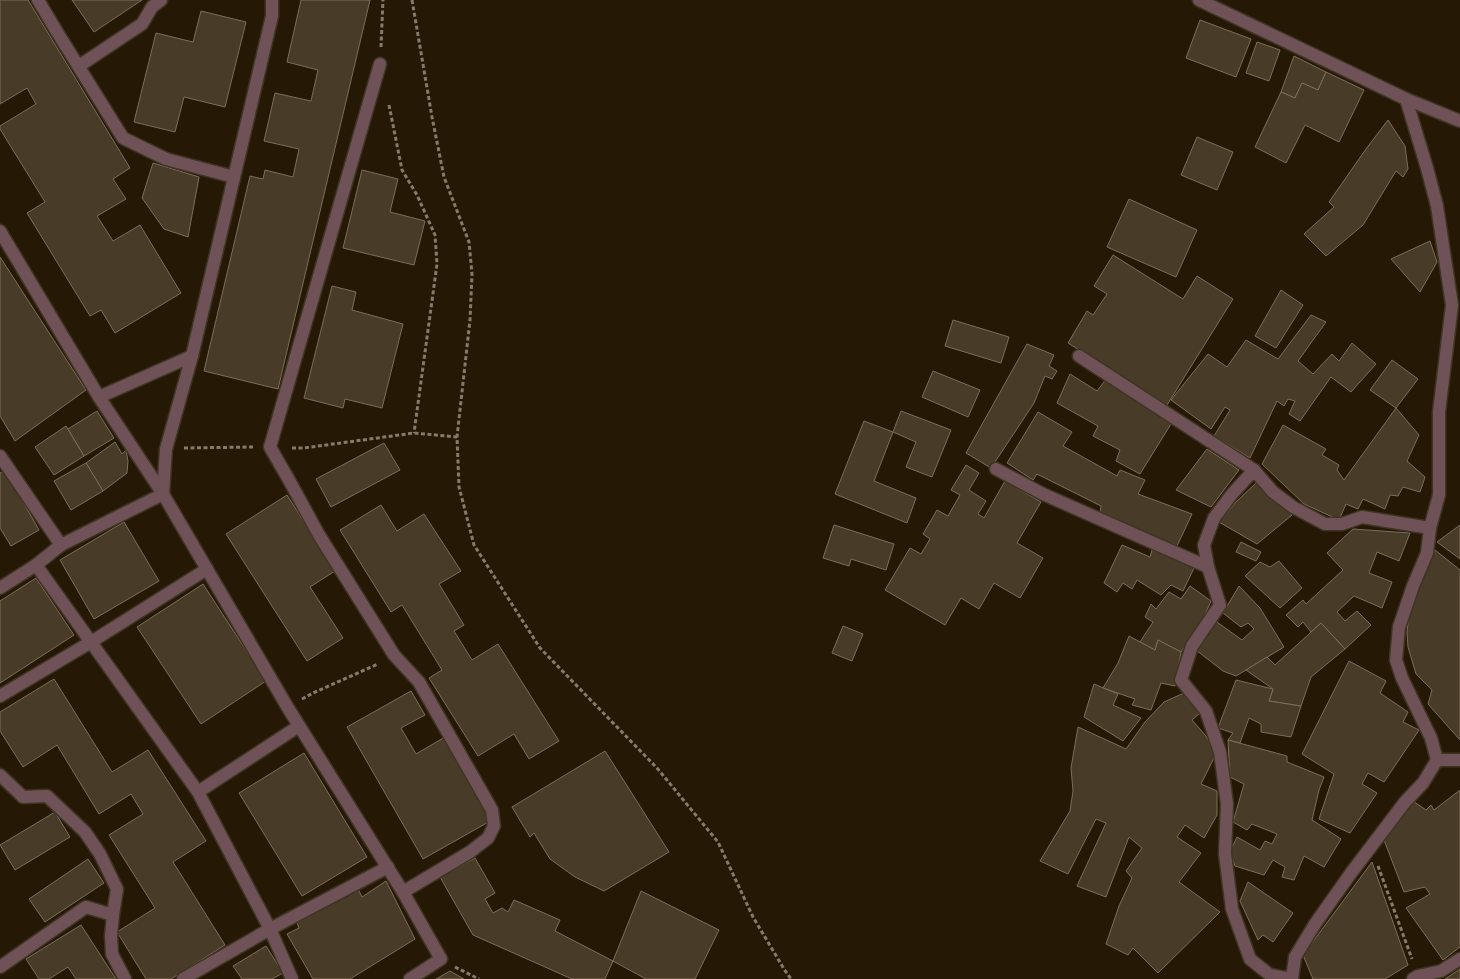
<svg xmlns="http://www.w3.org/2000/svg" width="1460" height="979" viewBox="0 0 1460 979" font-family="Poppins,sans-serif">
  <style>
    .building { fill: #483b27; stroke: #7d6e59 }
    .lines { fill: none; stroke-linecap: round; stroke-linejoin: round }
    .service-casing { stroke: #3f3422; stroke-width: 15 }
    .minor-casing { stroke: #3f3422; stroke-width: 15 }
    .path { stroke: #857b6c; stroke-width: 3; stroke-dasharray: 4 2.5; stroke-linecap: butt }
    .service { stroke: #6f5258; stroke-width: 12 }
    .minor { stroke: #6f5258; stroke-width: 12 }
  </style>
  <rect width="100%" height="100%" fill="#251906"/>
  <g class="building">
    <polygon points="0,0 28,0 130,168 113,179 126,199 97,216 113,241 140,225 181,293 115,333 101,310 90,316 27,213 45,202 0,129 0,126 36,104 27,88 0,104"/>
    <polygon points="72,0 142,0 94,32"/>
    <polygon points="301,0 370,0 278,389 204,371 250,176 263,179 265,170 293,177 299,149 264,141 275,93 311,101 318,70 287,62"/>
    <polygon points="201,11 246,22 225,107 184,97 175,132 134,122 156,33 193,42"/>
    <polygon points="1200,20 1251,39 1236,77 1186,58"/>
    <polygon points="1257,42 1280,50 1269,81 1246,73"/>
    <polygon points="1294,56 1326,72 1318,90 1302,83 1295,98 1281,92"/>
    <polygon points="1326,72 1364,90 1339,142 1305,125 1286,163 1255,147 1281,92 1295,98 1302,83 1318,90"/>
    <polygon points="1388,120 1405,146 1408,169 1403,177 1396,171 1363,225 1326,256 1304,234 1334,207 1329,202 1366,149"/>
    <polygon points="1197,137 1233,152 1217,190 1181,175"/>
    <polygon points="153,163 199,177 188,237 164,229 142,198"/>
    <polygon points="362,170 398,179 390,212 425,221 414,265 343,248"/>
    <polygon points="1129,199 1197,230 1176,277 1107,247"/>
    <polygon points="1430,241 1437,262 1420,292 1391,259"/>
    <polygon points="1113,255 1183,299 1197,276 1233,299 1167,405 1068,343 1087,311 1093,315 1107,294 1094,286"/>
    <polygon points="0,257 86,390 15,441 0,416"/>
    <polygon points="332,286 356,292 352,310 403,324 382,408 345,399 343,408 304,398"/>
    <polygon points="1281,290 1303,305 1276,348 1255,336"/>
    <polygon points="1311,315 1326,322 1298,361 1313,374 1332,354 1339,361 1352,343 1376,364 1351,392 1331,377 1300,421 1289,414 1295,401 1288,399 1284,406 1277,401 1250,458 1214,436 1230,410 1225,407 1211,429 1171,400 1208,354 1227,367 1246,340 1278,359"/>
    <polygon points="953,320 1009,337 1001,363 945,346"/>
    <polygon points="1027,344 1054,355 1049,366 1057,371 1052,379 1045,376 1034,403 991,468 966,453"/>
    <polygon points="1392,360 1418,379 1396,408 1370,390"/>
    <polygon points="933,371 980,390 968,417 922,397"/>
    <polygon points="1070,374 1097,391 1107,378 1171,424 1140,474 1116,461 1120,450 1093,436 1098,426 1057,403"/>
    <polygon points="1396,408 1419,435 1407,461 1425,477 1420,492 1403,487 1398,496 1390,495 1385,509 1363,499 1358,509 1346,504 1339,520 1304,504 1262,464 1283,425 1326,449 1322,455 1339,465 1337,470 1344,480"/>
    <polygon points="97,411 114,438 84,456 68,429"/>
    <polygon points="901,411 951,430 932,477 906,467 916,442 893,432"/>
    <polygon points="1038,412 1072,432 1063,446 1117,476 1120,470 1145,480 1138,494 1192,514 1177,546 1100,513 1101,506 1037,474 1033,480 1007,463"/>
    <polygon points="864,421 893,432 874,481 916,498 907,523 835,494"/>
    <polygon points="66,426 84,456 54,475 35,447"/>
    <polygon points="115,442 122,454 126,450 128,461 127,473 103,491 86,463"/>
    <polygon points="384,443 400,470 331,507 316,479"/>
    <polygon points="1207,449 1239,470 1211,507 1176,490"/>
    <polygon points="86,463 103,491 71,510 54,481"/>
    <polygon points="966,465 979,473 969,490 986,501 978,514 984,518 1005,481 1041,502 1017,543 1043,558 1020,598 994,583 979,609 961,598 945,625 885,590 910,548 921,554 930,539 923,534 937,510 948,516 960,495 951,490"/>
    <polygon points="5,470 39,530 11,546 0,528 0,473"/>
    <polygon points="1257,482 1292,515 1257,544 1219,522 1235,503"/>
    <polygon points="287,495 335,571 310,587 343,638 307,661 226,534"/>
    <polygon points="381,505 397,531 424,514 461,571 439,584 464,625 454,631 472,660 498,644 559,741 529,759 514,734 478,756 429,678 442,670 402,605 391,612 340,530"/>
    <polygon points="124,522 159,581 94,619 60,560"/>
    <polygon points="834,525 894,544 886,570 851,559 849,566 823,558"/>
    <polygon points="1460,525 1460,559 1437,542"/>
    <polygon points="1353,529 1410,533 1399,561 1377,552 1369,573 1392,582 1382,608 1354,596 1337,612 1345,621 1357,611 1371,625 1345,649 1321,623 1311,632 1303,622 1298,627 1286,615 1303,600 1306,604 1343,570 1327,553"/>
    <polygon points="1241,542 1261,552 1256,561 1236,552"/>
    <polygon points="1122,545 1150,557 1152,550 1195,566 1183,591 1171,585 1161,595 1137,580 1132,589 1123,583 1117,592 1104,583"/>
    <polygon points="1435,550 1460,570 1460,740 1428,704 1432,690 1416,674 1408,647 1407,633 1409,612"/>
    <polygon points="1279,561 1302,588 1280,608 1245,576 1260,562 1270,567"/>
    <polygon points="36,578 74,635 0,683 0,601"/>
    <polygon points="203,584 266,681 201,724 137,627"/>
    <polygon points="1190,586 1211,601 1200,626 1181,652 1158,640 1155,650 1140,642 1153,622 1145,617 1151,604 1156,609 1169,592 1181,599"/>
    <polygon points="1239,586 1260,608 1284,647 1236,676 1223,671 1196,650 1214,620 1242,640 1254,629 1248,623 1241,627 1223,613"/>
    <polygon points="1321,623 1345,649 1311,677 1301,706 1269,701 1273,689 1246,670 1267,657 1275,665"/>
    <polygon points="843,626 863,634 852,661 832,653"/>
    <polygon points="1129,636 1155,650 1158,640 1181,652 1175,686 1161,683 1151,710 1132,705 1135,699 1103,688 1118,663"/>
    <polygon points="1349,661 1386,681 1380,693 1408,712 1403,722 1419,730 1384,782 1368,773 1362,784 1377,793 1350,833 1319,819 1334,774 1302,754"/>
    <polygon points="54,679 112,772 148,750 206,841 173,862 225,945 171,979 146,979 117,932 155,908 109,835 143,814 131,794 99,814 57,745 23,767 0,731 0,712"/>
    <polygon points="1236,680 1273,689 1269,701 1301,706 1291,737 1261,732 1261,724 1249,718 1240,743 1228,740 1233,733 1218,728"/>
    <polygon points="1094,684 1118,694 1113,705 1141,718 1123,741 1084,717"/>
    <polygon points="411,691 425,715 401,728 416,754 445,737 492,820 423,859 347,727"/>
    <polygon points="1184,693 1200,713 1192,720 1206,736 1216,754 1201,784 1217,791 1217,815 1204,838 1185,825 1177,837 1201,853 1179,882 1220,912 1158,973 1133,948 1128,955 1106,944 1119,906 1132,878 1126,871 1142,848 1129,837 1106,897 1077,886 1106,823 1096,819 1068,874 1040,861 1070,811 1073,791 1071,768 1078,727 1126,749 1145,722 1164,702"/>
    <polygon points="1228,740 1287,756 1287,762 1324,777 1319,790 1312,820 1341,839 1324,867 1304,856 1294,880 1282,877 1285,867 1273,860 1264,875 1235,866 1230,852 1237,837 1260,850 1265,841 1272,844 1277,834 1252,824 1247,830 1233,822 1244,784 1230,777"/>
    <polygon points="605,751 669,852 604,891 575,877 550,859 534,833 530,837 512,807"/>
    <polygon points="304,753 367,857 302,896 239,793"/>
    <polygon points="1460,790 1460,947 1443,960 1406,908 1430,894 1425,887 1404,892 1384,840 1413,801 1426,810 1431,805 1434,810"/>
    <polygon points="55,812 70,837 15,870 0,845"/>
    <polygon points="475,858 495,893 485,899 493,913 502,908 508,912 514,900 560,920 555,931 613,961 605,979 572,979 473,935 440,877"/>
    <polygon points="88,859 104,883 45,922 29,899"/>
    <polygon points="1372,862 1408,965 1385,979 1313,979 1303,955"/>
    <polygon points="386,881 415,939 350,979 313,979 287,934 299,928 297,923 358,889 362,897"/>
    <polygon points="1248,882 1293,913 1273,942 1263,935 1258,940 1240,901"/>
    <polygon points="641,891 719,930 695,979 646,979 613,961"/>
    <polygon points="81,925 116,979 76,979 68,967 49,979 39,979 26,959"/>
    <polygon points="266,946 283,973 272,979 242,979 233,966"/>
    <polygon points="1460,969 1460,979 1445,979"/>
    <polygon points="450,971 464,979 436,979"/>
  </g>
  <g class="lines">
    <g class="service-casing">
      <g id="service">
        <polyline points="1079,356 1254,470"/>
        <polyline points="996,469 1043,494 1208,567"/>
        <polyline points="1437,760 1460,760"/>
        <polyline points="1292,979 1270,975 1250,959 1232,909 1225,854 1227,804 1220,752 1206,711 1181,680 1192,646 1220,605 1208,567 1204,545 1214,518 1232,494 1254,470 1273,492 1293,507 1325,524 1342,524 1362,517 1430,528"/>
        <polyline points="1413,979 1418,976 1441,971 1460,959"/>
      </g>
    </g>
    <g class="minor-casing">
      <g id="minor">
        <polyline points="38,0 57,32 123,138 166,159 234,177"/>
        <polyline points="1199,0 1406,99 1460,121"/>
        <polyline points="380,64 270,447 289,480 319,535 394,655 419,682 492,810 494,826 488,838 470,852 403,892"/>
        <polyline points="79,66 142,24 152,7 161,0"/>
        <polyline points="0,231 99,397 163,494 288,708 403,892 441,959 410,979"/>
        <polyline points="99,397 192,356"/>
        <polyline points="0,456 61,545"/>
        <polyline points="36,565 198,792 270,929 292,979"/>
        <polyline points="0,588 36,565 61,545 163,494 166,449 192,356 272,16 272,0"/>
        <polyline points="0,696 91,642 207,569"/>
        <polyline points="0,775 23,797 47,796 85,832 100,854 117,889 113,915 111,936 112,954 125,979"/>
        <polyline points="198,792 299,726"/>
        <polyline points="0,967 86,907 113,915"/>
        <polyline points="183,979 270,929 388,867"/>
        <polyline points="1292,979 1295,957 1315,924 1351,873 1405,802 1423,783 1437,760 1431,738 1402,678 1396,660 1399,627 1413,586 1427,553 1430,528 1439,495 1439,412 1452,305 1437,206 1427,168 1406,99"/>
      </g>
    </g>
    <g class="path">
      <polyline points="412,0 432,117 444,177 469,242 472,274 470,320 457,437 459,487 474,545 540,648 657,768 718,842 753,917 784,969 791,979"/>
      <polyline points="381,47 383,0"/>
      <polyline points="389,105 402,170 417,195 435,235 437,264 414,433"/>
      <polyline points="184,448 253,447"/>
      <polyline points="292,448 304,448 414,433 457,437"/>
      <polyline points="302,699 313,693 378,664"/>
      <polyline points="1378,866 1412,959"/>
      <polyline points="455,967 479,979"/>
    </g>
    <use href="#service" class="service"/>
    <use href="#minor" class="minor"/>
  </g>
</svg>
